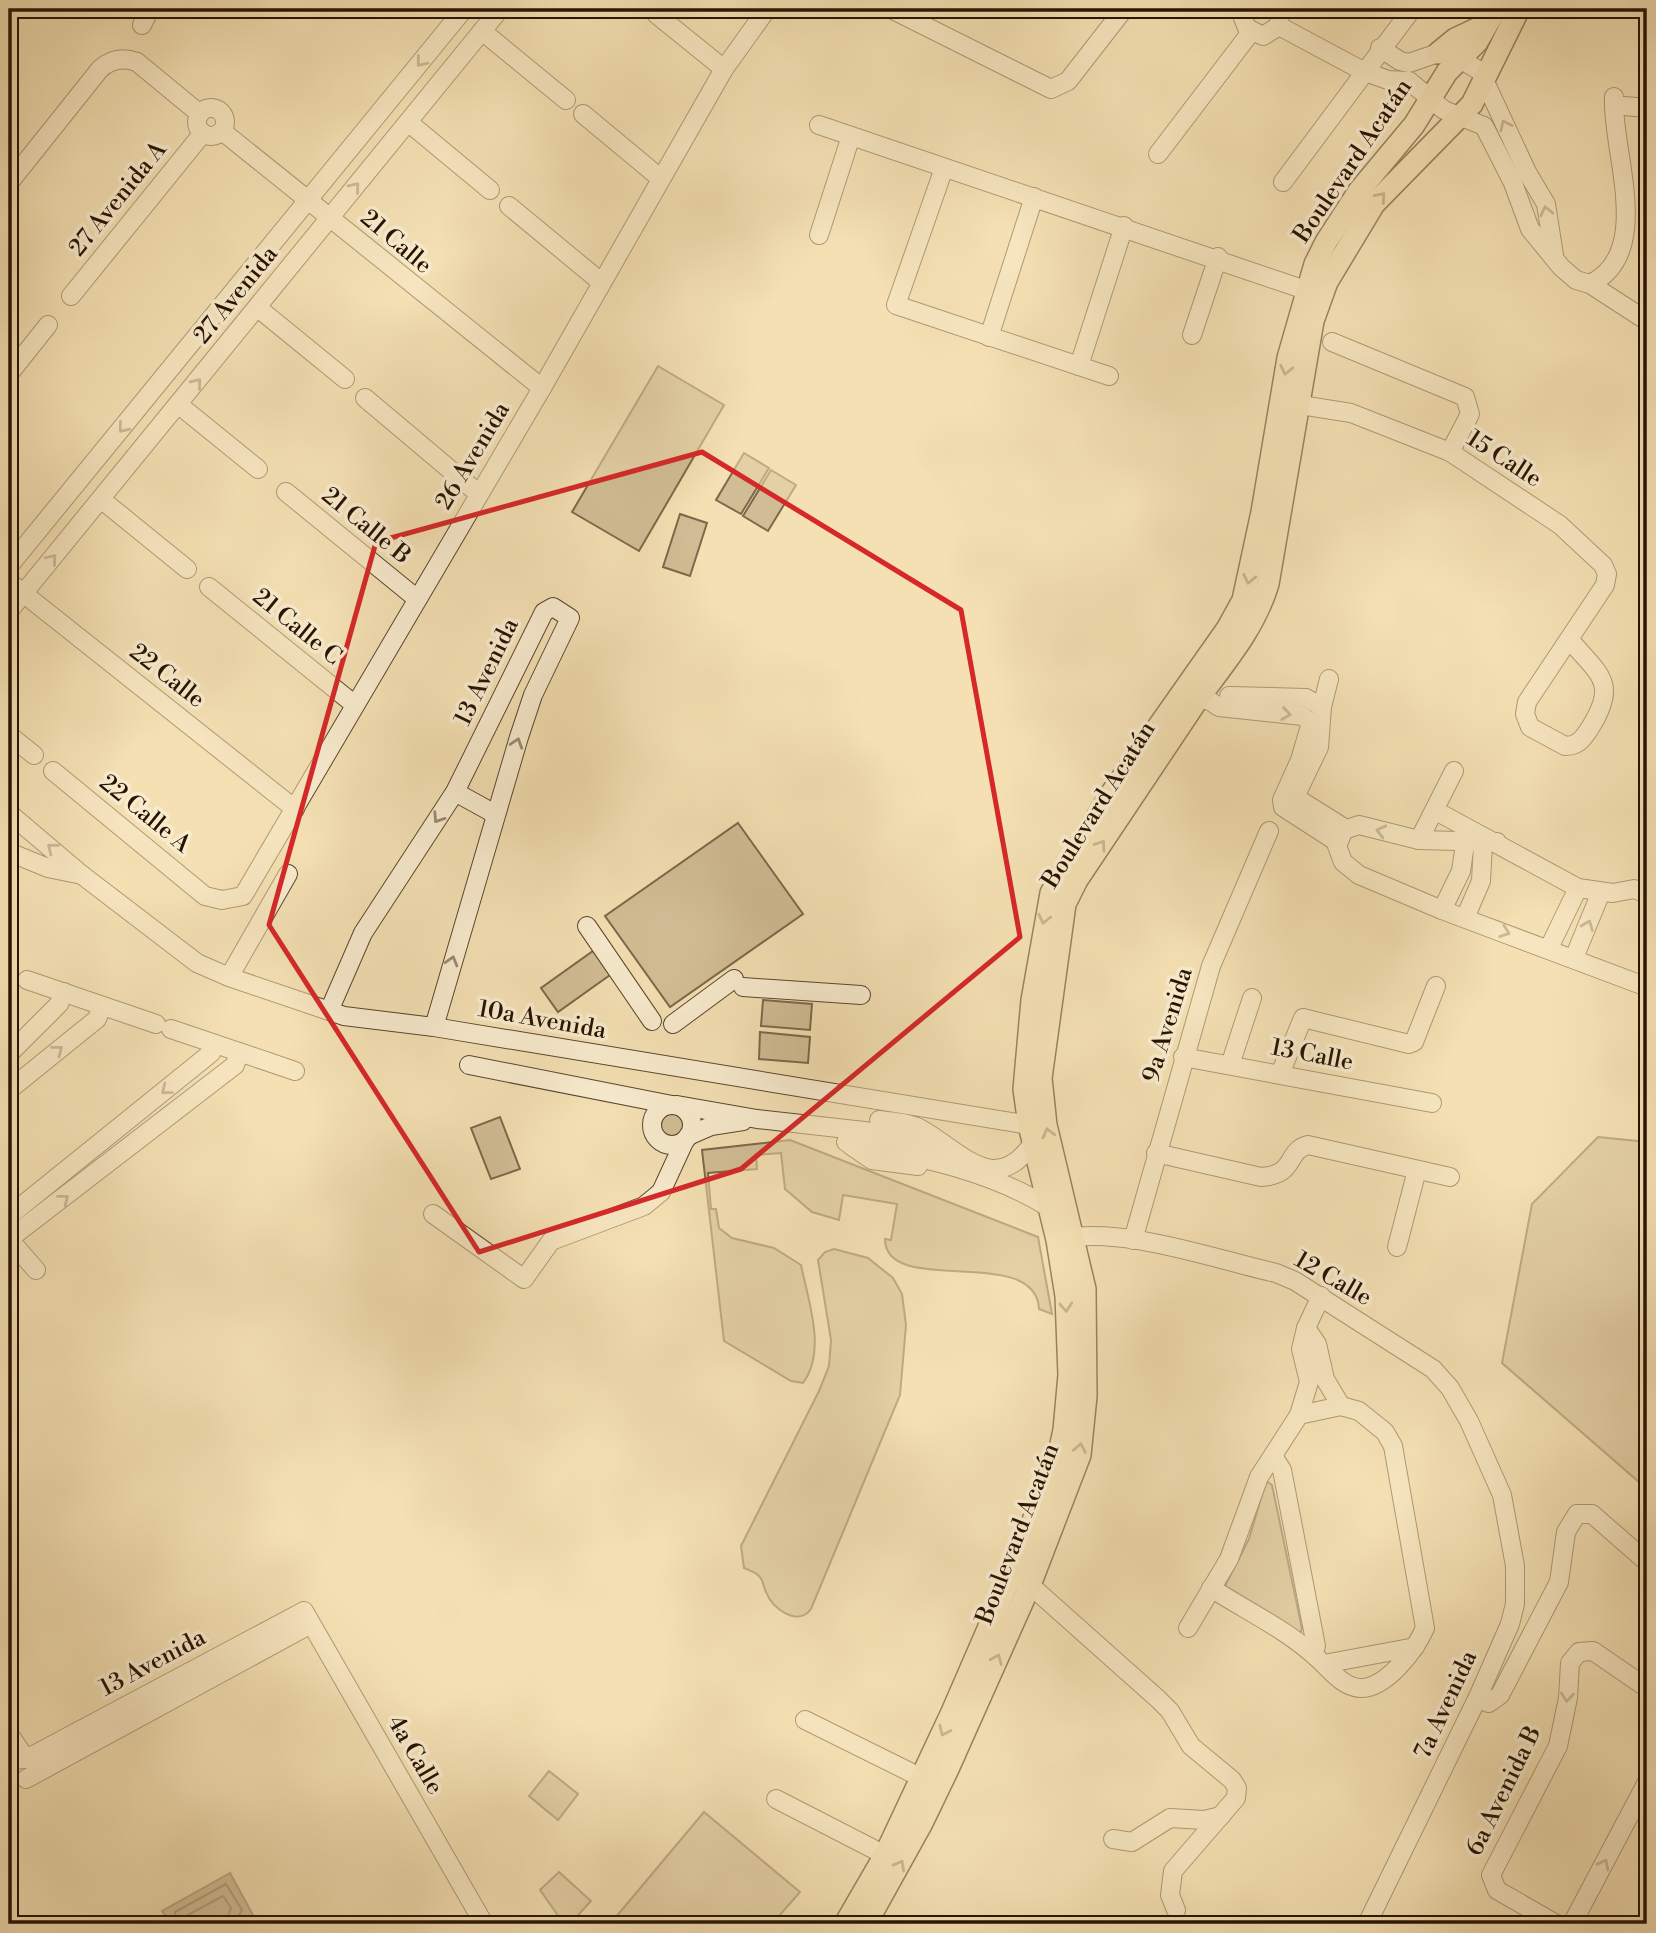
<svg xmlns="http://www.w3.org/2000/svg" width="1656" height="1933" viewBox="0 0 1656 1933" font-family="'Libre Bodoni',serif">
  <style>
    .green { fill: #d1bd95; stroke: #7c684b; stroke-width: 2 }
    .water { fill: #ae9a76; stroke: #786447; stroke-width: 2 }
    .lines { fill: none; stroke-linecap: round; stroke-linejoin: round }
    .shore { stroke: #6a563c; stroke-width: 2 }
    .minor-casing { stroke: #5a462e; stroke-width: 20 }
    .major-casing { stroke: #271301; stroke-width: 24 }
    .minor { stroke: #f8ebce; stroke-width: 18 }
    .major { stroke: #f4e0b3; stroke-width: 21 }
    .oneway { stroke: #9a8a72 }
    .oneway2 { stroke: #988463 }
    .marked { fill: none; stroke: #d62828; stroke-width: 5; stroke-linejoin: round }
    .labels { text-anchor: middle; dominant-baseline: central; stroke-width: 7; stroke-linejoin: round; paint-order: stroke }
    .street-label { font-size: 24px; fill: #271301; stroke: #f8ebce }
  </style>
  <rect width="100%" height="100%" fill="#f4e0b3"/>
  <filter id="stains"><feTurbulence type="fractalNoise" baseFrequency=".00286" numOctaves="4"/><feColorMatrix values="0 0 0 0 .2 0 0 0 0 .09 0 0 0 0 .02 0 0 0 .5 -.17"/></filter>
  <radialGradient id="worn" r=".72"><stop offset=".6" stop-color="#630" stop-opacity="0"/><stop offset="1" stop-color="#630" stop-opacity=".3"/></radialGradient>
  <g class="green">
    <polygon points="658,366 724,405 639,551 572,512"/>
    <polygon points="744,453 769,468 741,514 716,500"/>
    <polygon points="771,470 796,485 768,531 743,516"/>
    <polygon points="680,514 707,523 690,576 663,567"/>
    <polygon points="738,823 803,914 670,1007 605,916"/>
    <polygon points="593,951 610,975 558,1012 541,988"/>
    <polygon points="763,1000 812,1004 810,1030 761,1026"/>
    <polygon points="760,1032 810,1037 808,1063 759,1059"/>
    <circle cx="671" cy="1126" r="13"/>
    <polygon points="500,1117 520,1169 491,1179 471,1128"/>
    <polygon points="1598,1137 1647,1142 1647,1489 1502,1363 1532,1204"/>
    <path d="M790,1140L1038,1237L1052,1314L1039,1309C1036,1243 885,1298 885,1239L891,1240L897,1204L843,1195L839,1220L812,1212L785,1189L781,1153L756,1155L757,1169L708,1173L711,1209H716L719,1228L732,1238L774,1248L801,1265C808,1300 827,1351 803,1383L791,1381L724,1341L702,1150Z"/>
    <path d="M834,1249L868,1258L893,1278L902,1294L906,1325L900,1395L811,1609C798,1627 772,1609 766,1592C763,1586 764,1581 759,1576C755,1572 749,1570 744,1568L741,1546L819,1391L829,1366L831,1340L818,1260L825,1252Z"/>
    <polygon points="1266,1481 1272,1485 1302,1629 1300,1633 1225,1586 1249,1539"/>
    <polygon points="549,1771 578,1794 558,1820 529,1796"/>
    <polygon points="704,1812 800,1892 772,1924 610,1924"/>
    <polygon points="559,1872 591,1901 570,1924 564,1924 540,1890"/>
  </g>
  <polygon class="water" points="230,1873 253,1915 236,1924 171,1924 162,1911"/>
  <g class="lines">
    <g class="shore">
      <polyline points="176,1924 175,1912 226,1884 242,1910 234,1924"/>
      <polyline points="185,1924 186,1916 223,1896 231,1908 225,1924"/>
    </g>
    <g class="minor-casing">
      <g id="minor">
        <polyline points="891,9 1051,89 1068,81 1124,9"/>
        <polyline points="1244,9 1243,18 1247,28 1263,36 1279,26 1280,9"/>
        <polyline points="656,14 724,69"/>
        <polyline points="142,25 150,9"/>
        <polyline points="1279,26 1363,71 1388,80 1409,81 1444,110 1484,126 1513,183 1530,229 1561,267 1576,280 1590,284 1647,321"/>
        <polyline points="482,31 566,100"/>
        <polyline points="1380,48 1400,61 1409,63 1438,53 1465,62 1480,71 1527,172 1546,204 1554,255"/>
        <polyline points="1624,106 1647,108"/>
        <circle cx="211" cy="122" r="14"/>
        <polyline points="583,114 660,178"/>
        <polyline points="408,122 490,190"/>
        <polyline points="819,125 1320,295"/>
        <polyline points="222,131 542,388"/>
        <polyline points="1158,154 1251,32"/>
        <polyline points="944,168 896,305 1109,376"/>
        <polyline points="1283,182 1412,9"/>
        <path d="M9,183L100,69C111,59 123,57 137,62L200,114"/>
        <polyline points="509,206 601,282"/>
        <polyline points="819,235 851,136"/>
        <path d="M1590,284C1655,253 1611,150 1614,97"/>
        <polyline points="71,296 203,133"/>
        <polyline points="258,308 345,379"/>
        <polyline points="1192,335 1218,257"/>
        <polyline points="989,337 1034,197"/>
        <polyline points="1332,342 1465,397 1470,414 1450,452"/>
        <polyline points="1079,366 1124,226"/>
        <polyline points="9,374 48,325"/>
        <polyline points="365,398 479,494"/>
        <path d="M1288,403L1351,413L1450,452L1560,525L1603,565L1607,574L1605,585L1527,702L1525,714L1530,727L1565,746C1579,746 1583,738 1590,728C1619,682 1599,675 1569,639"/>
        <polyline points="179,405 258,469"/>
        <polyline points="286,492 416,598"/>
        <polyline points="102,500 187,569"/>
        <polyline points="9,566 464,9"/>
        <polyline points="9,582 295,809"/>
        <polyline points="209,587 355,705"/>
        <polyline points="9,611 500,9"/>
        <polyline points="1329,679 1322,707 1319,747 1295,797 1346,829"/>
        <polyline points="1189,696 1210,701 1219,707 1302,716 1309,721 1310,726 1300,760 1282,800 1283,807 1337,842"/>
        <polyline points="1229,696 1306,698 1322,707"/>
        <polyline points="9,735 34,755"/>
        <polyline points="53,771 205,896 222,900 243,896 542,388 724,69 767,9"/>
        <polyline points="455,792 495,814"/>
        <polyline points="1436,811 1578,888 1613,893 1634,889 1647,894"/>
        <polyline points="9,813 82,875 48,868 9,852"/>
        <polyline points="1419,840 1454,771"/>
        <polyline points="1497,842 1419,840 1359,825 1344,830 1337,846 1343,862 1359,875 1442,910 1647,987"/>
        <polyline points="82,875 197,963 229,977 344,1016 434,1027 1029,1125"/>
        <polyline points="1442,910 1461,871 1465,844"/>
        <polyline points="1465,918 1481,881 1483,843"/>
        <polyline points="587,926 652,1021"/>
        <polyline points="1549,948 1578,888"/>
        <polyline points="1574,958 1601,892"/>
        <polyline points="229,977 288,874"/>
        <polyline points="27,980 156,1024"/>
        <polyline points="743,987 861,995"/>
        <polyline points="329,1011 363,933 455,792 544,612 553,607 570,618 533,695 519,737 434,1027"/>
        <polyline points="673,1024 734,979"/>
        <polyline points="171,1029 295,1071"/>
        <polyline points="9,1054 59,1004 64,992"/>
        <polyline points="1183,1057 1432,1103"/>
        <polyline points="469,1065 672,1105"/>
        <polyline points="1230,1065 1252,998"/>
        <polyline points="1280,1074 1303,1018 1409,1044 1414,1042 1436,986"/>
        <polyline points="9,1090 97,1019 102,1006"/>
        <polyline points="677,1105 757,1119 882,1133 957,1154"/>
        <circle cx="672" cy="1125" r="20"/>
        <path d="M879,1120C892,1122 908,1122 921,1129C962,1152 995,1198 1033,1143"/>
        <polyline points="688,1136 711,1126 743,1121"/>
        <path d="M846,1142C914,1156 989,1170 1048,1207"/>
        <polyline points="850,1145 872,1160 918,1166"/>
        <path d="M1156,1153L1261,1177C1297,1175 1285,1151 1308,1145L1450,1177"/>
        <polyline points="433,1214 524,1279 551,1241 644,1206 661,1192 685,1140"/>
        <polyline points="9,1216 211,1053 215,1044"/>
        <polyline points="9,1239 235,1065 239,1052"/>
        <polyline points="9,1239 36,1270"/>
        <path d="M1061,1239C1123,1226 1214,1259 1276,1273L1295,1281L1433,1369L1450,1388L1469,1421L1502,1495L1515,1566V1604L1510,1624L1477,1699L1367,1924"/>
        <polyline points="1133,1240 1211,966 1269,831"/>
        <polyline points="1397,1247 1417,1170"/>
        <polyline points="1306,1328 1317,1344 1325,1379 1341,1406"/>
        <polyline points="1273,1456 1282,1470 1316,1646 1313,1654"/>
        <polyline points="1019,1580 1030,1585 1158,1699 1170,1711 1191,1746 1232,1780 1237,1788 1236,1798 1173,1871 1170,1895 1176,1910"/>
        <path d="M1211,1588C1245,1610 1287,1630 1316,1657C1329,1668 1342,1687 1360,1688C1386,1689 1416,1649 1425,1628L1393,1446L1385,1432L1359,1411L1341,1406L1299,1415"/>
        <polyline points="1188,1628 1229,1559 1259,1477 1299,1415 1309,1382 1301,1349 1306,1328 1321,1296"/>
        <polyline points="1324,1664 1415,1647"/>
        <polyline points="1477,1699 1489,1703 1500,1695 1559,1582 1566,1532 1577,1514 1592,1514 1647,1562"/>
        <polyline points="805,1720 922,1778"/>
        <polyline points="9,1734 26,1759"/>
        <polyline points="9,1760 26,1759 304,1611 484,1924"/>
        <polyline points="26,1779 311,1624"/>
        <polyline points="776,1799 885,1855"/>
        <polyline points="1113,1839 1132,1842 1170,1818 1204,1820 1221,1816"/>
        <polyline points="1556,1924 1497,1890 1491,1875 1558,1746 1568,1698 1570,1663 1579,1652 1593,1651 1647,1688"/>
        <polyline points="1572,1924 1647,1782"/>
      </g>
    </g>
    <g class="major-casing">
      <g id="major">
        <polyline points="1438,53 1455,39 1487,24"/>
        <polyline points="845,1924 885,1855 952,1712 1018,1560 1059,1453 1064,1430 1069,1375 1066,1296 1057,1240 1029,1125 1024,1089 1032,1000 1051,893 1113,791 1227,629 1243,600 1262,512 1288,358 1315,264 1326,242 1359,191 1414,125 1447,72 1477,42 1496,9"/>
        <path d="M866,1924L922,1823L948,1769L1030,1585L1080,1455L1086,1396L1085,1289L1046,1125L1041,1078L1065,904L1077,880C1117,821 1156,761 1196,702C1224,663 1254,630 1268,584L1313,321L1327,282L1374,204L1472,104L1519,9"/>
      </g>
    </g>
    <use href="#minor" class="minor"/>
    <use href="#major" class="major"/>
  </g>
  <defs><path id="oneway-chevron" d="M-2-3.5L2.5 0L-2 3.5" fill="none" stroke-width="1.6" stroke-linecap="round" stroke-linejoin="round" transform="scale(1.75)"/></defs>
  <g class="oneway">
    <use href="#oneway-chevron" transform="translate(421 62) rotate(129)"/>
    <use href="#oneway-chevron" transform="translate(1505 125) rotate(-115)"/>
    <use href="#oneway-chevron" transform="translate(355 187) rotate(-51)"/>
    <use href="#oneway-chevron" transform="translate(1546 211) rotate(-103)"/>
    <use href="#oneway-chevron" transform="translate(197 383) rotate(-51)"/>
    <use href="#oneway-chevron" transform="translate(123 428) rotate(129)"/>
    <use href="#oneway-chevron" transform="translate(52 559) rotate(-50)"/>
    <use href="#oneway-chevron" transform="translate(1286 714) rotate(8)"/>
    <use href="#oneway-chevron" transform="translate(517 743) rotate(-72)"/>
    <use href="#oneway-chevron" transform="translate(438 818) rotate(123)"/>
    <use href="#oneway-chevron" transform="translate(1381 831) rotate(-166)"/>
    <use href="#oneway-chevron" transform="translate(52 848) rotate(-141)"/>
    <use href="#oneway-chevron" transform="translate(1588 925) rotate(-68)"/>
    <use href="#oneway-chevron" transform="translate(1505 932) rotate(19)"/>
    <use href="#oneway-chevron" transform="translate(452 961) rotate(-74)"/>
    <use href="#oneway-chevron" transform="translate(58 1050) rotate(-38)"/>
    <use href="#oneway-chevron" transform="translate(166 1090) rotate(141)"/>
    <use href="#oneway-chevron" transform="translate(64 1199) rotate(-38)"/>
    <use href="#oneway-chevron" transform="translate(1567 1697) rotate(96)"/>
    <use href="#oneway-chevron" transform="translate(1604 1864) rotate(-62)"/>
  </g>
  <g class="oneway2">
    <use href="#oneway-chevron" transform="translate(1381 197) rotate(-49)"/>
    <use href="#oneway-chevron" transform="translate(1286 370) rotate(102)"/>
    <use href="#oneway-chevron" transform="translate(1249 579) rotate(102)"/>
    <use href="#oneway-chevron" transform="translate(1101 845) rotate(-56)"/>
    <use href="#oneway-chevron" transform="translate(1044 919) rotate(103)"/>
    <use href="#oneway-chevron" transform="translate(1048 1133) rotate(-104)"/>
    <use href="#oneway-chevron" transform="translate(1066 1307) rotate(86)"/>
    <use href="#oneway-chevron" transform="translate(1080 1448) rotate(-79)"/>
    <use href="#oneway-chevron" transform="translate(997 1659) rotate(-66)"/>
    <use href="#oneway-chevron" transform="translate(944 1731) rotate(115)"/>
    <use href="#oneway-chevron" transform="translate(900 1865) rotate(-61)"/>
  </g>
  <path d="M0 0H1656V1933H0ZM702,452L961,610L1020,937L741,1169L479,1252L269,925L376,542Z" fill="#f4e0b3" fill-opacity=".55" fill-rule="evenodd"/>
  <path class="marked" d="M702,452L961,610L1020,937L741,1169L479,1252L269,925L376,542Z"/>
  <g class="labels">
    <g class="street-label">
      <text transform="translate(1353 161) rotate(-56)">Boulevard Acatán</text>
      <text transform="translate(118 199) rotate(-51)">27 Avenida A</text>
      <text transform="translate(396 242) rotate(40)">21 Calle</text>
      <text transform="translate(236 295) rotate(-51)">27 Avenida</text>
      <text transform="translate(473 456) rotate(-59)">26 Avenida</text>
      <text transform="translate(1504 459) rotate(33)">15 Calle</text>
      <text transform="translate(366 526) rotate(39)">21 Calle B</text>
      <text transform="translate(297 627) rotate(39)">21 Calle C</text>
      <text transform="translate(487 672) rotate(-64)">13 Avenida</text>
      <text transform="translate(167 676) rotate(38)">22 Calle</text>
      <text transform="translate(1099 805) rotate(-58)">Boulevard Acatán</text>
      <text transform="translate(145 814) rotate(39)">22 Calle A</text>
      <text transform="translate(542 1020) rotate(10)">10a Avenida</text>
      <text transform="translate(1168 1025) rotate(-73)">9a Avenida</text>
      <text transform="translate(1312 1055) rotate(11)">13 Calle</text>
      <text transform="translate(1333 1279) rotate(30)">12 Calle</text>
      <text transform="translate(1018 1534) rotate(-69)">Boulevard Acatán</text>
      <text transform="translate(153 1663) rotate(-28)">13 Avenida</text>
      <text transform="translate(1446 1705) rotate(-65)">7a Avenida</text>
      <text transform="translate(415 1755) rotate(60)">4a Calle</text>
      <text transform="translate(1504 1791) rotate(-64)">6a Avenida B</text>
    </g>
  </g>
  <rect width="1656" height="1933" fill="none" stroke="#f4e0b3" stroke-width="35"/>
  <rect x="10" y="10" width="1635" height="1912" fill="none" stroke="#271301" stroke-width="3.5"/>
  <rect x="18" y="18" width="1621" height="1898" fill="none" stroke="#271301" stroke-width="2"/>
  <rect width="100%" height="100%" filter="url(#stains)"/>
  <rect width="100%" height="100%" fill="url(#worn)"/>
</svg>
